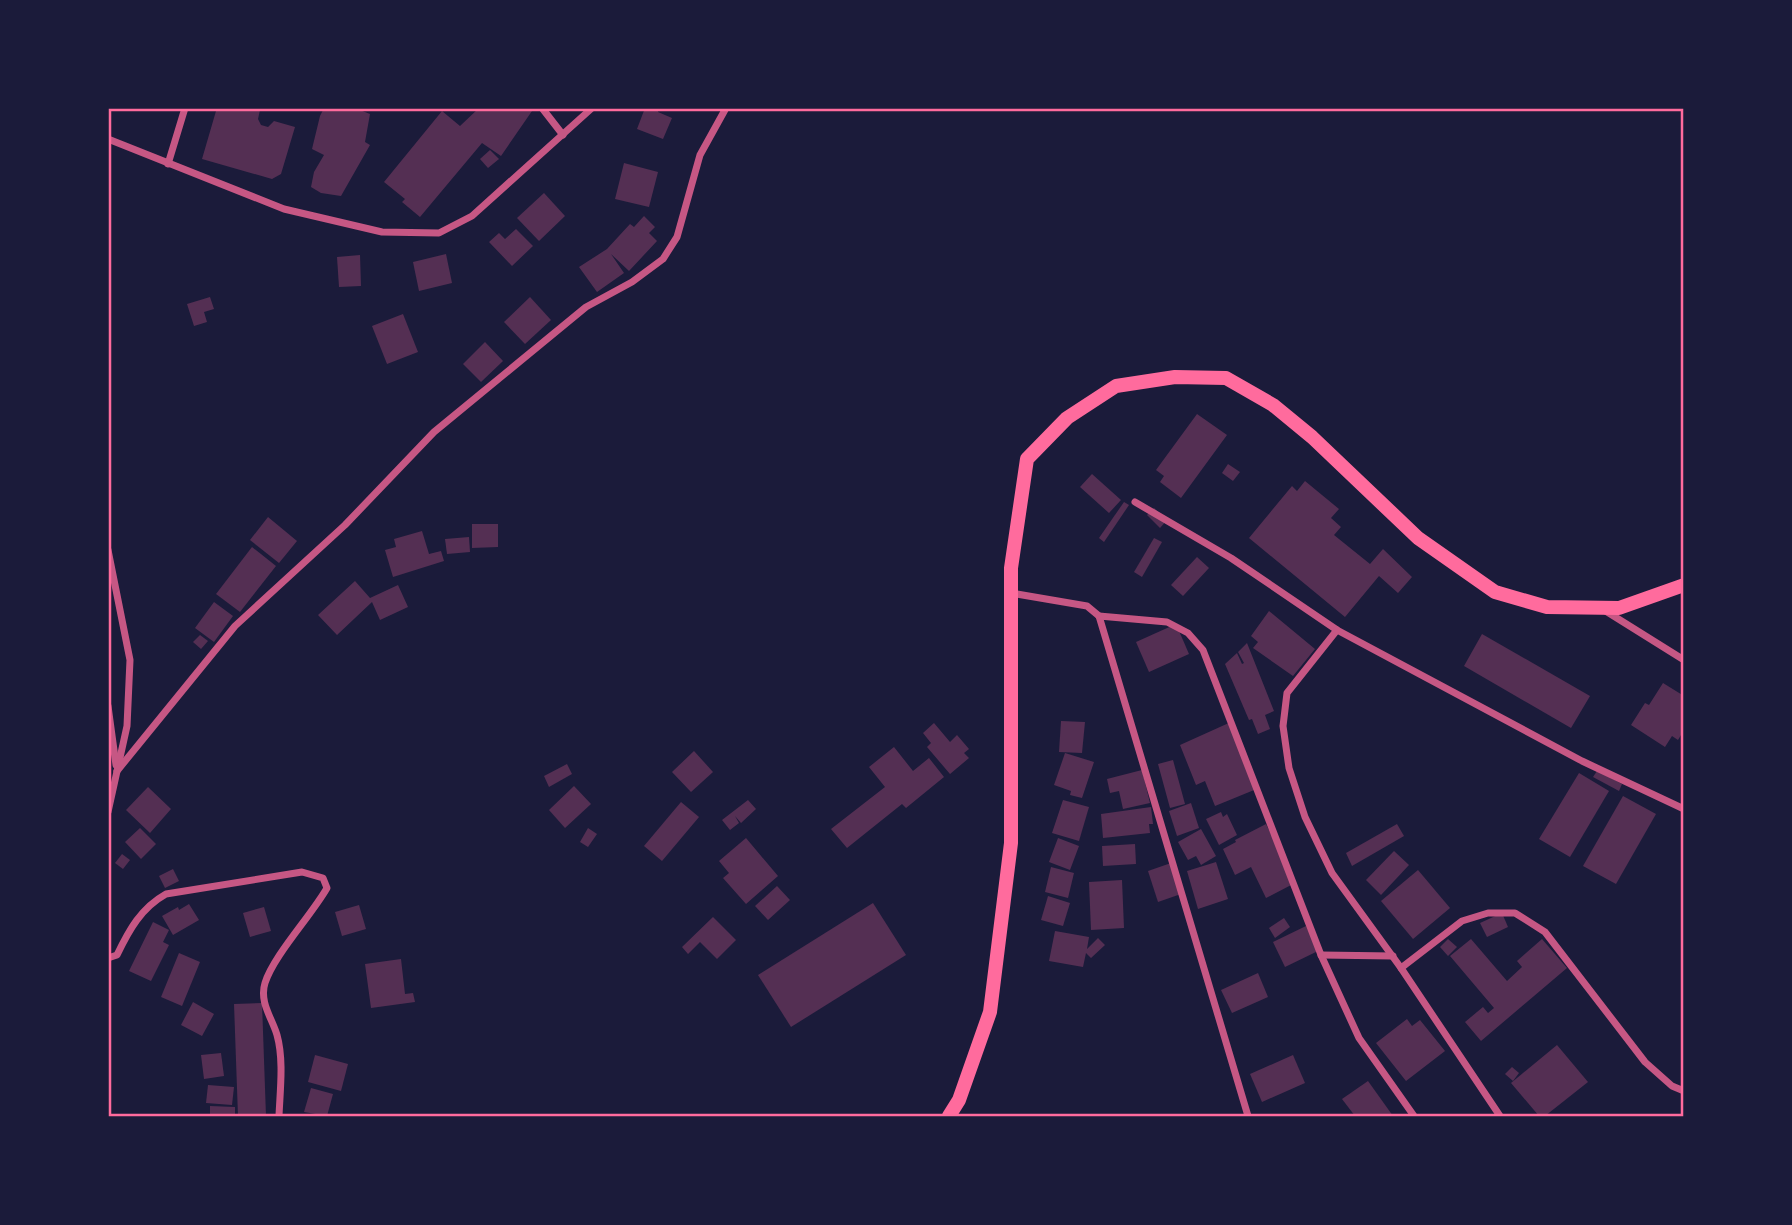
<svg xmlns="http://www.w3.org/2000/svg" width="1792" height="1225" viewBox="0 0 1792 1225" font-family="Signika,sans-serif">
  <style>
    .building { fill: #542f53 }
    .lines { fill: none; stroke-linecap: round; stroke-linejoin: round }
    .minor { stroke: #c65784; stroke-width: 7 }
    .primary { stroke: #ff6b9d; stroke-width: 14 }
    .neatline { fill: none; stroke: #ff6b9d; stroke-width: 2.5 }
  </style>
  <rect width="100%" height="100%" fill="#1b1b3a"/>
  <g class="building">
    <polygon points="221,108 254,108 260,110 258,119 261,125 268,127 274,121 295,127 281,174 272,179 202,159 216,111"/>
    <polygon points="324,108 355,108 370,114 365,142 370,145 341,196 321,193 311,187 314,172 324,155 312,149 320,116"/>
    <polygon points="479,108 528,108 532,111 501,156 482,143 420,217 402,202 405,199 384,182 442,111 460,126"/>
    <polygon points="645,108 659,108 658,112 672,118 663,139 637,129"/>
    <polygon points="490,150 499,159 488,168 480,159"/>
    <polygon points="624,163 658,172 649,207 615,199"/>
    <polygon points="544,193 565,216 539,241 517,218"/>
    <polygon points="644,216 655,227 649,233 657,241 629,271 611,254 624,273 597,292 579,267 607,249 630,224 634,227"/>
    <polygon points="516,229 533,246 512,266 489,242 499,233 505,239"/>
    <polygon points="446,254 452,283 419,291 413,262"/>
    <polygon points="360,255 361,286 339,287 337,257"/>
    <polygon points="210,297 214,309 204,312 207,322 194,326 187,304"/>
    <polygon points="530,297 551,320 525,344 504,322"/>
    <polygon points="403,314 418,352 387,364 372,326"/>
    <polygon points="485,342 503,361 481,382 463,364"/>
    <polygon points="1197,414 1227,435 1181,498 1160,482 1164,476 1156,470"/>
    <polygon points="1228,464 1240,472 1233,481 1222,473"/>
    <polygon points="1092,474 1121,500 1109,513 1080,487"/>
    <polygon points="1305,481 1339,509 1331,518 1341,527 1334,535 1370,564 1383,549 1412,577 1398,593 1379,576 1345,617 1249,538 1292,486 1297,491"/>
    <polygon points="1124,502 1129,505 1104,542 1099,538"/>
    <polygon points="1154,508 1167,520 1160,528 1147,515"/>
    <polygon points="268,517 297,541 279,563 250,540"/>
    <polygon points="472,524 498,524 498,547 472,548"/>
    <polygon points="422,531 429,554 441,551 444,561 393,577 385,550 396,547 394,539"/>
    <polygon points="469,537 470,552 447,554 445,539"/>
    <polygon points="1154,538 1162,542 1142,577 1134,572"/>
    <polygon points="252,547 276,566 240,612 216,594"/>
    <polygon points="1197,557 1209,568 1183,596 1171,585"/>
    <polygon points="355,581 370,598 398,585 408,607 380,620 372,602 337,635 318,615"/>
    <polygon points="214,602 233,616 214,642 195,628"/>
    <polygon points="1269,611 1315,649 1293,676 1253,648 1258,642 1251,636"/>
    <polygon points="1176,624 1189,654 1149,672 1136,642"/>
    <polygon points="1482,634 1590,696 1571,728 1464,666"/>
    <polygon points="200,635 208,641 201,649 193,642"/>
    <polygon points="1247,643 1274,711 1265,715 1270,729 1258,734 1252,719 1249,720 1225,664 1237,653 1242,664 1244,663 1238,652"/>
    <polygon points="1663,683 1684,696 1684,730 1678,740 1672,736 1665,747 1631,725 1645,703 1649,705"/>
    <polygon points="1061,721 1085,722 1082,753 1059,752"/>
    <polygon points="1231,722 1259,788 1215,806 1205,781 1196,785 1180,745"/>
    <polygon points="934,723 950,742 957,735 969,749 964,753 969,758 950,774 927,747 931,743 923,733"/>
    <polygon points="894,747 913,771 929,758 944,777 906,808 902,804 847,848 831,829 885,787 869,767"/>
    <polygon points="694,751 713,772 691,792 672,772"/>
    <polygon points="1065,753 1094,762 1082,798 1070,795 1071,791 1054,785"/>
    <polygon points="1173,760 1185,804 1170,808 1158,764"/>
    <polygon points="567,764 572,774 549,787 544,776"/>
    <polygon points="1142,770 1150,803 1123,809 1119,791 1110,793 1107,779"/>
    <polygon points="1597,771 1622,784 1619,791 1593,777"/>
    <polygon points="1579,773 1609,791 1570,857 1539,839"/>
    <polygon points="574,786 591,804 565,828 549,810"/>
    <polygon points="148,787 171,809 150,833 126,810"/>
    <polygon points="1623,796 1656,814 1616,884 1583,866"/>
    <polygon points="748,800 756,809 741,823 735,816 739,823 730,830 722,820"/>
    <polygon points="1063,800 1089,807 1079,841 1052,833"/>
    <polygon points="681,802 699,817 662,861 644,846"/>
    <polygon points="1191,803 1199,828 1177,836 1169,811"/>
    <polygon points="1151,807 1153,824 1149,824 1150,833 1103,838 1101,814"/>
    <polygon points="1221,812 1223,817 1227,814 1237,835 1219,845 1206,819"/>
    <polygon points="1266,824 1295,883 1266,898 1251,867 1235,875 1223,849 1236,842 1235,840"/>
    <polygon points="1397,824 1404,836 1352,866 1346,853"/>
    <polygon points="140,828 156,844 141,859 125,842"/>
    <polygon points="588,828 597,834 588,847 580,842"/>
    <polygon points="1201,829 1216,856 1201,865 1196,856 1188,860 1178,842"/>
    <polygon points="746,838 778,876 746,904 723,878 729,873 719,861"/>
    <polygon points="1058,838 1079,846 1070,870 1049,862"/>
    <polygon points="1135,844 1136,864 1103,866 1102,846"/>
    <polygon points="1394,851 1409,865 1381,895 1366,880"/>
    <polygon points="122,854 130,860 123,869 115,863"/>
    <polygon points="1216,862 1228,899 1198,909 1187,871"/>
    <polygon points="1171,863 1181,894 1158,902 1148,871"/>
    <polygon points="1051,867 1074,873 1068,898 1045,892"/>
    <polygon points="173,869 179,881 165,888 159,876"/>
    <polygon points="1418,870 1450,908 1413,939 1381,901"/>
    <polygon points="1122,880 1124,928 1091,930 1089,882"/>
    <polygon points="777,886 790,900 768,920 755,906"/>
    <polygon points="1048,896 1070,903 1063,926 1041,920"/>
    <polygon points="873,903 906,955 791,1027 758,975"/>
    <polygon points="189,904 199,920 173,935 162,916 178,907 179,910"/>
    <polygon points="359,905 366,929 342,936 335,912"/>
    <polygon points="264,907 271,931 250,937 243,913"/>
    <polygon points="1502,913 1508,927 1487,937 1480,923"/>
    <polygon points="713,917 736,940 717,959 700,942 688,954 682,947"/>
    <polygon points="1284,918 1290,927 1275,938 1269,928"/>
    <polygon points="153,922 169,930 163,942 169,945 151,981 129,971"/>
    <polygon points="1306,926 1318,951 1285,967 1273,942"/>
    <polygon points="1055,931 1089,937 1087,949 1098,938 1105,945 1091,958 1086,953 1083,967 1049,961"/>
    <polygon points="1448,939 1457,947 1448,956 1440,947"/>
    <polygon points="1471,939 1507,981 1522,967 1517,961 1542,939 1567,968 1481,1041 1465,1022 1483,1007 1488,1013 1494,1008 1450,956"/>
    <polygon points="179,953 200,962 182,1006 161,997"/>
    <polygon points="401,959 405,994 413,993 415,1002 371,1008 365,964"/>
    <polygon points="1258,973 1268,997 1232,1013 1221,990"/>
    <polygon points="193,1002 214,1014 202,1036 181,1025"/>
    <polygon points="262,1003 266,1116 238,1116 234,1004"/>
    <polygon points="1407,1019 1412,1026 1420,1020 1445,1051 1406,1081 1376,1043"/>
    <polygon points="1557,1045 1588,1082 1545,1116 1539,1116 1511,1083"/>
    <polygon points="221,1053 224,1076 204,1079 201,1055"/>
    <polygon points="315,1055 348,1064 341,1091 308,1082"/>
    <polygon points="1293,1055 1305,1083 1262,1102 1250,1074"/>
    <polygon points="1512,1067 1519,1073 1513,1081 1505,1074"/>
    <polygon points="1368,1081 1393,1116 1355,1116 1342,1099"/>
    <polygon points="208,1085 234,1087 232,1105 206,1103"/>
    <polygon points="311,1088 333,1094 327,1116 304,1112"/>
    <polygon points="210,1106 235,1107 235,1116 210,1116"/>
  </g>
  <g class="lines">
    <g class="minor">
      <polyline points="542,108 563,135"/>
      <polyline points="108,139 284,209 382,232 439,233 472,216 592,108"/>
      <polyline points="168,164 185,108"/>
      <polyline points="1135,502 1231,558 1337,630 1582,761 1684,809"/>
      <polyline points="108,550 130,660 127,726 108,812"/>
      <polyline points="1011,593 1087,606 1099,616 1248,1116"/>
      <polyline points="1604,610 1684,660"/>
      <polyline points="1099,616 1167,622 1188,633 1203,650 1321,955 1359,1038 1414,1116"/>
      <polyline points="1337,630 1287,693 1283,726 1289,768 1305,817 1332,873 1401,968 1500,1116"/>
      <polyline points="108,706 116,765"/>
      <polyline points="117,771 235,626 345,525 434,432 586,307 632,282 663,259 677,237 700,155 726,108"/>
      <polyline points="1321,955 1393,956"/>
      <path d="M108,958L117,955C129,930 141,908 166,894L302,872L323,878L327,888C311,916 274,955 265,983C259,1002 272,1018 277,1035C284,1060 280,1091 279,1116"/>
      <polyline points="1401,968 1462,921 1488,913 1515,913 1545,932 1645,1062 1672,1086 1684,1091"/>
    </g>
    <polyline class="primary" points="949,1116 959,1100 990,1012 1011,843 1011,568 1027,459 1067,418 1116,386 1175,377 1226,378 1273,405 1312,437 1418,538 1495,592 1547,607 1619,608 1684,585"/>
  </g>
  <rect width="1792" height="1225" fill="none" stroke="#1b1b3a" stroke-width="220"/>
  <rect x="110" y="110" width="1572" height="1005" class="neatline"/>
</svg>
